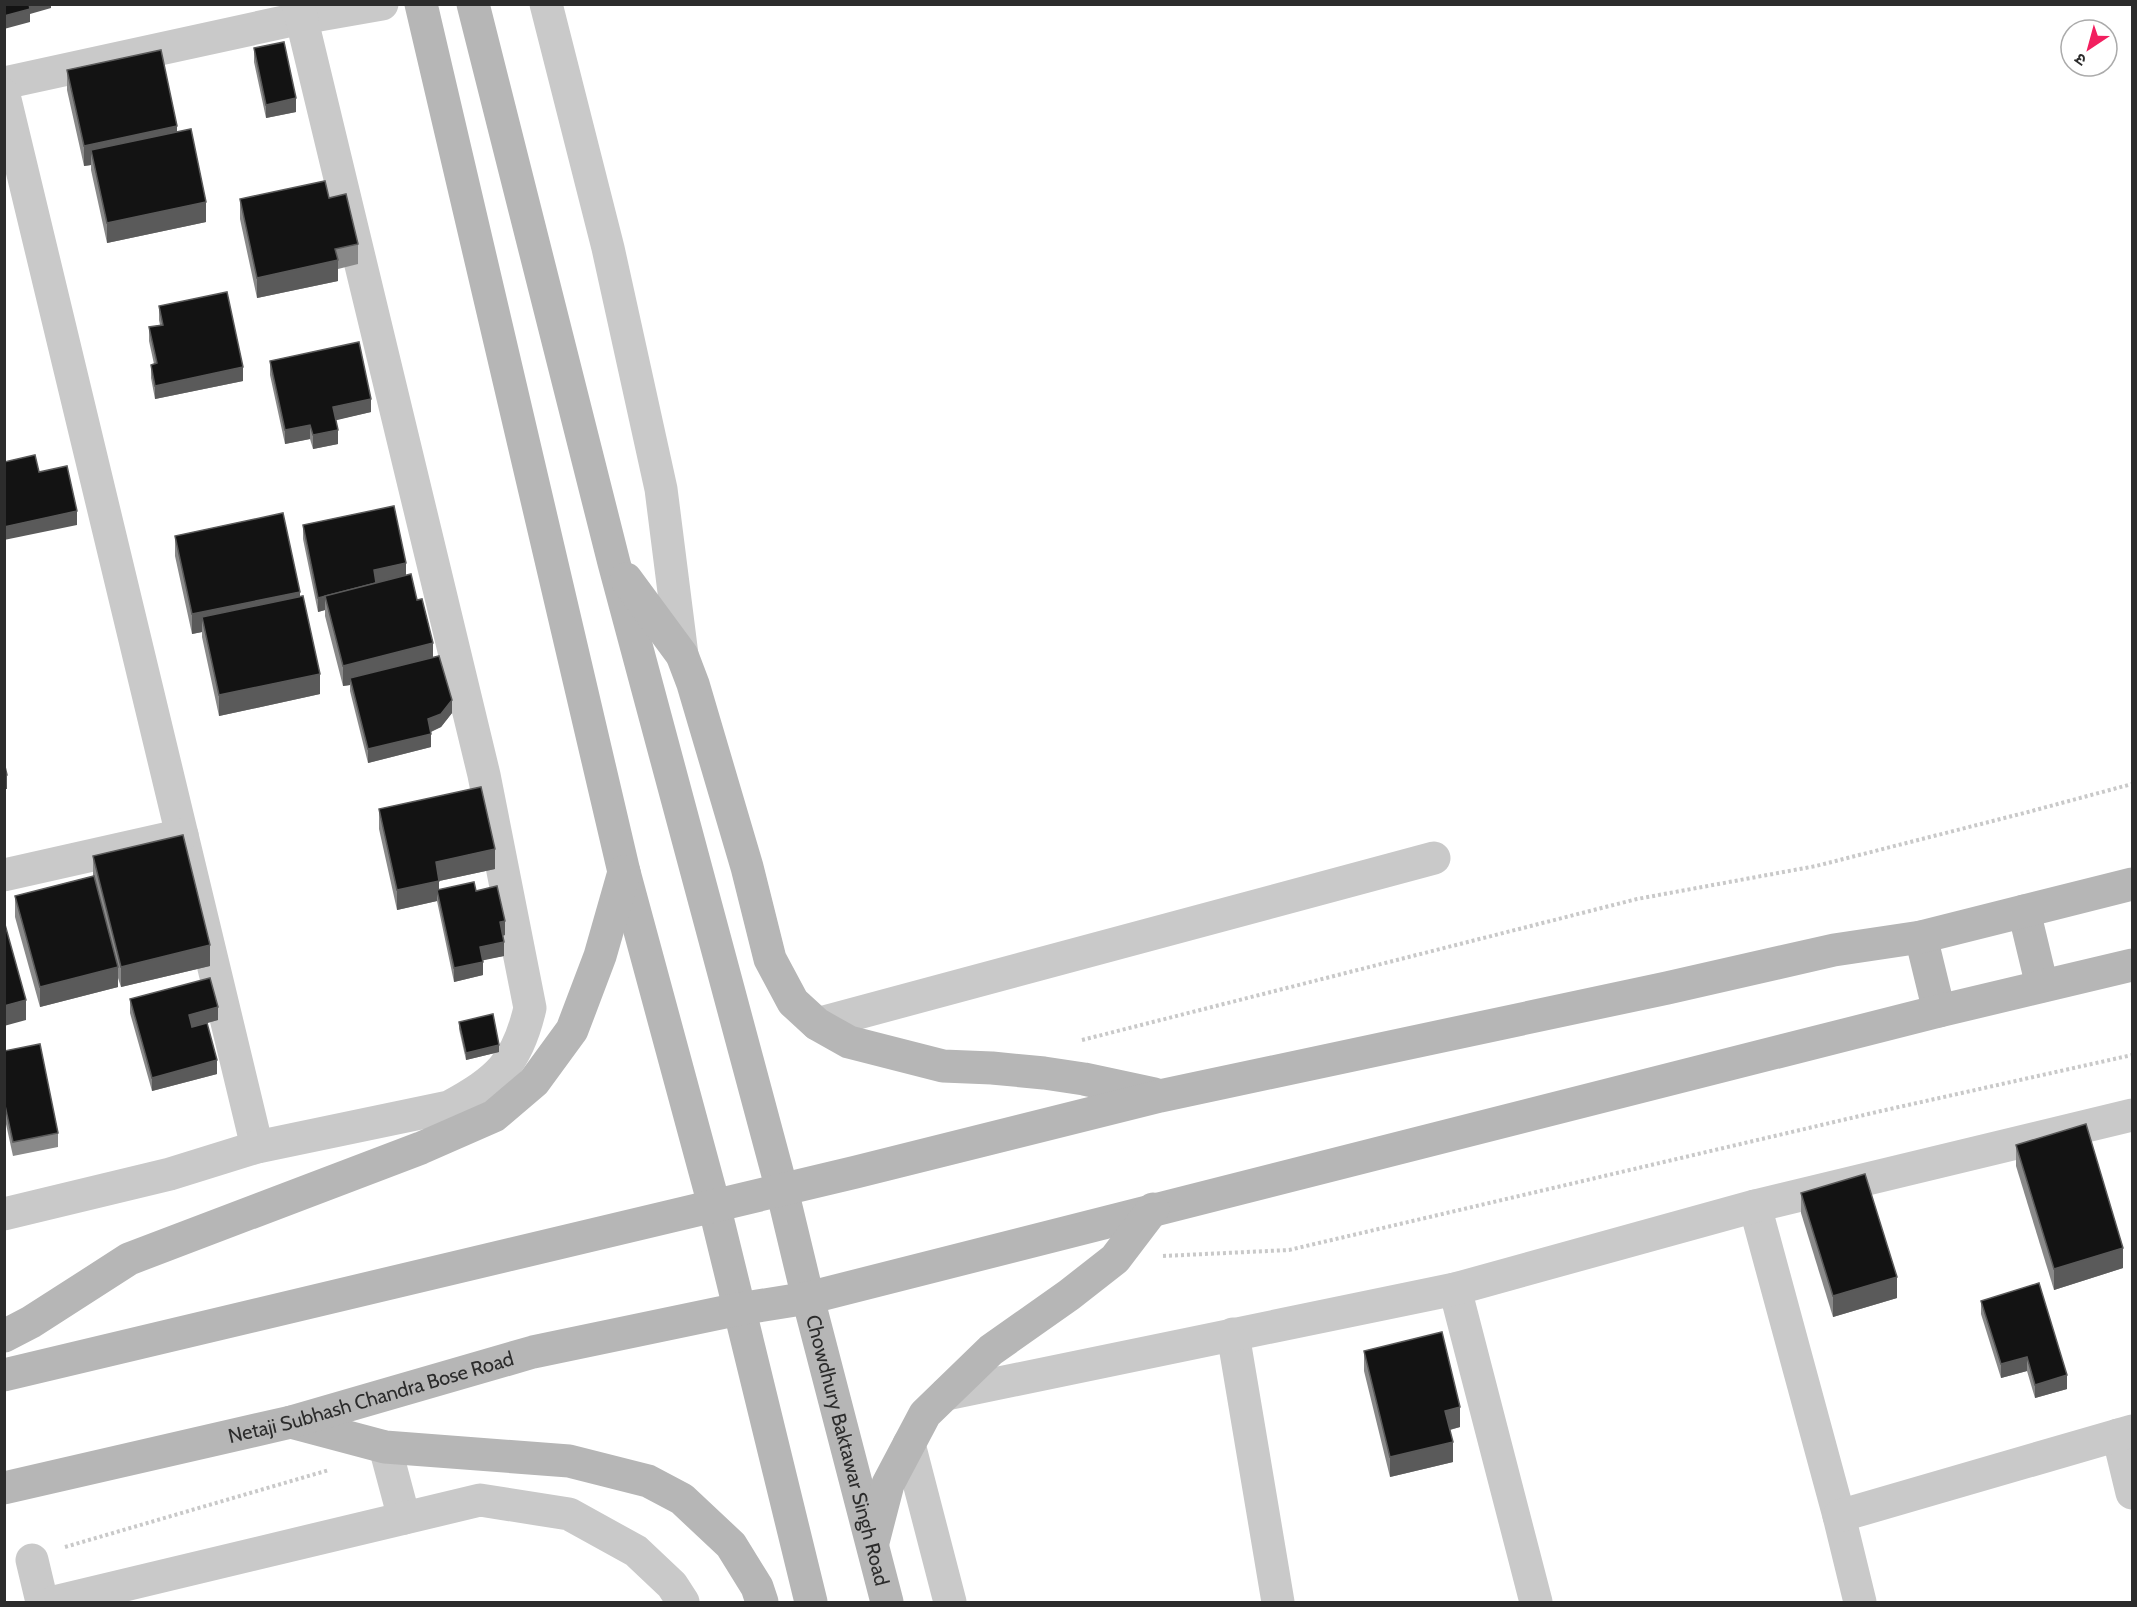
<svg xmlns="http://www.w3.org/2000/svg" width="2137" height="1607" viewBox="0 0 2137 1607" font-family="Cabin,'Noto Sans Devanagari',sans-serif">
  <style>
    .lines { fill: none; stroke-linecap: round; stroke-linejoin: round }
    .path { stroke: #c9c9c9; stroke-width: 4; stroke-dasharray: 3 3; stroke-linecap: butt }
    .minor { stroke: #c9c9c9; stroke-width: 33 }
    .secondary { stroke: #b6b6b6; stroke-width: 33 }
    .wall { fill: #898989 }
    .shaded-wall { fill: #5a5a5a }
    .building { fill: #131313; stroke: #5a5a5a; stroke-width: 1.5 }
    .labels { text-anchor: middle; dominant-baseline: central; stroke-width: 6; stroke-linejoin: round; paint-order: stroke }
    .street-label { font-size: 20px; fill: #2c2c2c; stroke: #fff }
  </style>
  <rect width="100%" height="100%" fill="#fff"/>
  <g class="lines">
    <g class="path">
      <polyline points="1082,1040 1637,899 1816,866 2028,812 2132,784"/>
      <polyline points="1163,1256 1289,1250 1881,1111 2132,1055"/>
      <polyline points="65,1547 329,1470"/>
    </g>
    <g class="minor">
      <polyline points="546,4 608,248 661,489 682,655"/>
      <polyline points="4,83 302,18 382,4"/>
      <polyline points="4,95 257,1147"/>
      <polyline points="4,875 182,835"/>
      <polyline points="817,1024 1434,858"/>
      <polyline points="1755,1206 1839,1516 1860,1602"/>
      <path d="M4,1214L170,1174L257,1147L449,1107C498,1080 517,1064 530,1008L484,775L298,4"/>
      <polyline points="1455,1289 1536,1602"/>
      <polyline points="1233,1334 1278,1602"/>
      <polyline points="946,1394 1455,1289 1755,1206 2132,1115"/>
      <polyline points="2118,1435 2132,1493"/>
      <polyline points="909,1444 950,1602"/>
      <polyline points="385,1447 404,1518"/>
      <polyline points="1839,1516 2132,1431"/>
      <polyline points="32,1560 42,1602"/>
      <polyline points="54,1602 480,1500 569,1514 636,1551 672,1585 683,1602"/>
    </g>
    <g class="secondary">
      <polyline points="421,4 624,872 714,1205 811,1602"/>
      <path id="s1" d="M473,4L614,563L782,1190L808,1298L887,1602"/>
      <polyline points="626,579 682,655 693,684 747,867 770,959 793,1002 817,1024 849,1042 943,1066 992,1068 1044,1073 1084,1079 1154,1094"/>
      <polyline points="2024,911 2042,986"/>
      <polyline points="1921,937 1939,1011"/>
      <polyline points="4,1336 31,1322 129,1259 421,1148 494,1116 534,1082 572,1030 600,956 624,872"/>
      <polyline points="4,1375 856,1172 1160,1096 1667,988 1834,950 1921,937 2132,884"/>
      <polyline points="291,1422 385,1447 569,1461 648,1481 682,1499 731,1545 757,1587 762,1602"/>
      <path id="s2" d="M4,1488L291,1422L533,1352L739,1309L808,1298L1939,1011L2132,965"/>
      <polyline points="873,1542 888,1484 925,1414 991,1350 1069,1295 1115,1259 1153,1209"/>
    </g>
  </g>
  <g class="wall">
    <polygon points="254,48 296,112 266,118 254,62"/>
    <polygon points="67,70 177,131 206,222 107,243 91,170 91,165 84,166 67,90"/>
    <polygon points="329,198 358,244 358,264 338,269 338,281 257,298 240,219 240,199"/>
    <polygon points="159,306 243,381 155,399 151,378 151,365 154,364 149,341 149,327 160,325 159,320"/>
    <polygon points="270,361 371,412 335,420 338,444 313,449 310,439 285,444 270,375"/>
    <polygon points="303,525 406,575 417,600 433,658 452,713 441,727 431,732 431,747 368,763 350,691 350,685 343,686 325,616 325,610 318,612 303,539"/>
    <polygon points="175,536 300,596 320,694 219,716 202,637 202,632 192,634 175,556"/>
    <polygon points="379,809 495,869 439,881 439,890 476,891 505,935 503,936 504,956 482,960 483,975 454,982 437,901 397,910 379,829"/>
    <polygon points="93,856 210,966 121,987 118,978 118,987 40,1007 15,917 15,896 93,876"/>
    <polygon points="130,999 218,1020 207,1023 217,1074 152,1091 130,1013"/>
    <polygon points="459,1022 499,1052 466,1060 459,1029"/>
    <polygon points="4,1051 58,1133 58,1147 13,1156 4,1115"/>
    <polygon points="2016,1145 2123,1268 2054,1290 2016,1166"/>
    <polygon points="1801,1193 1897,1298 1833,1317 1801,1213"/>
    <polygon points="1981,1301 2067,1389 2035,1398 2027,1371 2001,1378 1981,1314"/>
    <polygon points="1364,1351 1460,1427 1450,1430 1453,1462 1390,1477 1364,1371"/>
  </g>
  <g class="shaded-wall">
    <polygon points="29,4 51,4 51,8 30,14 30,22 4,29 4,16"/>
    <polygon points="296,98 296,112 266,118 266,105"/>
    <polygon points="177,126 177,146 91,150 91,165 84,166 84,146"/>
    <polygon points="206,202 206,222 107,243 107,223"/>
    <polygon points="338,260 338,281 257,298 257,278"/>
    <polygon points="243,367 243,381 155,399 155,386"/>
    <polygon points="371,399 371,412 333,421 333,407"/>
    <polygon points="310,425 310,439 285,444 285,430"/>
    <polygon points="338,430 338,444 313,449 313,435"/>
    <polygon points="77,511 77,525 4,540 4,527"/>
    <polygon points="406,563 406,577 374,584 374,570"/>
    <polygon points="300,592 300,612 202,617 202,632 192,634 192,614"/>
    <polygon points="325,597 325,610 318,612 318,598"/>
    <polygon points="433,643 433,663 350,678 350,685 343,686 343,666"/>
    <polygon points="320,674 320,694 219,716 219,695"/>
    <polygon points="452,700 452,713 441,727 428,733 428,719"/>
    <polygon points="431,734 431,747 368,763 368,749"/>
    <polygon points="7,775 7,789 4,789 4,776"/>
    <polygon points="495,849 495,869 439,881 439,901 437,890 437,901 397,910 397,890 436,862"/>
    <polygon points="505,921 505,935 500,936 500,922"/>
    <polygon points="504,942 504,956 480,961 480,947"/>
    <polygon points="210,945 210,966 121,987 121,967"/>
    <polygon points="483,962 483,975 454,982 454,968"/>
    <polygon points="118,967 118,987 40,1007 40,987"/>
    <polygon points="26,1000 26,1020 4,1026 4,1006"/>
    <polygon points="218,1007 218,1020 189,1028 189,1015"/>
    <polygon points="499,1045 499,1052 466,1060 466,1053"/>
    <polygon points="217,1060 217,1074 152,1091 152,1078"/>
    <polygon points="2123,1248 2123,1268 2054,1290 2054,1269"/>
    <polygon points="1897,1277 1897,1298 1833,1317 1833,1296"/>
    <polygon points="2027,1357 2027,1371 2001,1378 2001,1364"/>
    <polygon points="2067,1375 2067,1389 2035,1398 2035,1385"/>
    <polygon points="1460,1407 1460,1427 1445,1431 1445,1411"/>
    <polygon points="1453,1442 1453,1462 1390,1477 1390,1457"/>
  </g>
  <g class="building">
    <polygon points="4,4 29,4 30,9 4,16"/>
    <polygon points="284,42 296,98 266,105 254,48"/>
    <polygon points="161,50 177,126 84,146 67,70"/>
    <polygon points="191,129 206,202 107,223 91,150"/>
    <polygon points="325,181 329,198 346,194 358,244 335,249 338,260 257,278 240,199"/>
    <polygon points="227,292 243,367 155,386 151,365 157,363 149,327 163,325 159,306"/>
    <polygon points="359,342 371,399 333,407 338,430 313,435 310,425 285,430 270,361"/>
    <polygon points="35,455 39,472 67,466 77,511 4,527 4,462"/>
    <polygon points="394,506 406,563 374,570 376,583 318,598 303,525"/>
    <polygon points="283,513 300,592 192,614 175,536"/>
    <polygon points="411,574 417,600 422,599 433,643 343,666 325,596"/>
    <polygon points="303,596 320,674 219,695 202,617"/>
    <polygon points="439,656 452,700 441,714 428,719 431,734 368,749 350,678"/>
    <polygon points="4,762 7,775 4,776"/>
    <polygon points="481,787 495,849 436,862 439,881 397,890 379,809"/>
    <polygon points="183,835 210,945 121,967 93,856"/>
    <polygon points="94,876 118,967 40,987 15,896"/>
    <polygon points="474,882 476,891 497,886 505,921 500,922 504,942 480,947 483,962 454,968 437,890"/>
    <polygon points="4,921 26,1000 4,1006"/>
    <polygon points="210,978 218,1007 189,1015 192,1027 207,1023 217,1060 152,1078 130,999"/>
    <polygon points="493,1014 499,1045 466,1053 459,1022"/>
    <polygon points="40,1044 58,1133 13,1142 4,1101 4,1051"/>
    <polygon points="2086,1124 2123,1248 2054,1269 2016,1145"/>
    <polygon points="1865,1174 1897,1277 1833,1296 1801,1193"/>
    <polygon points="2039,1283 2067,1375 2035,1385 2027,1357 2001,1364 1981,1301"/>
    <polygon points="1442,1332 1460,1407 1445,1411 1453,1442 1390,1457 1364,1351"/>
  </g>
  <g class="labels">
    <g class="street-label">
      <text stroke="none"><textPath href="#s2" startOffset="378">Netaji Subhash Chandra Bose Road</textPath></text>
      <text stroke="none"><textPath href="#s1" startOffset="1494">Chowdhury Baktawar Singh Road</textPath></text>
    </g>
  </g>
  <rect width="2137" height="1607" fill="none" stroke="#2c2c2c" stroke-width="12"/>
  <g transform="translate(2089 48) rotate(216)"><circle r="28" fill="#ffffff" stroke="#ababab" stroke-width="1.5"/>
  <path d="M0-4.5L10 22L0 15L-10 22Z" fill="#f21f5f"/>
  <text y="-9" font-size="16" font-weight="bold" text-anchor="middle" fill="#2c2c2c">उ</text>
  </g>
</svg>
